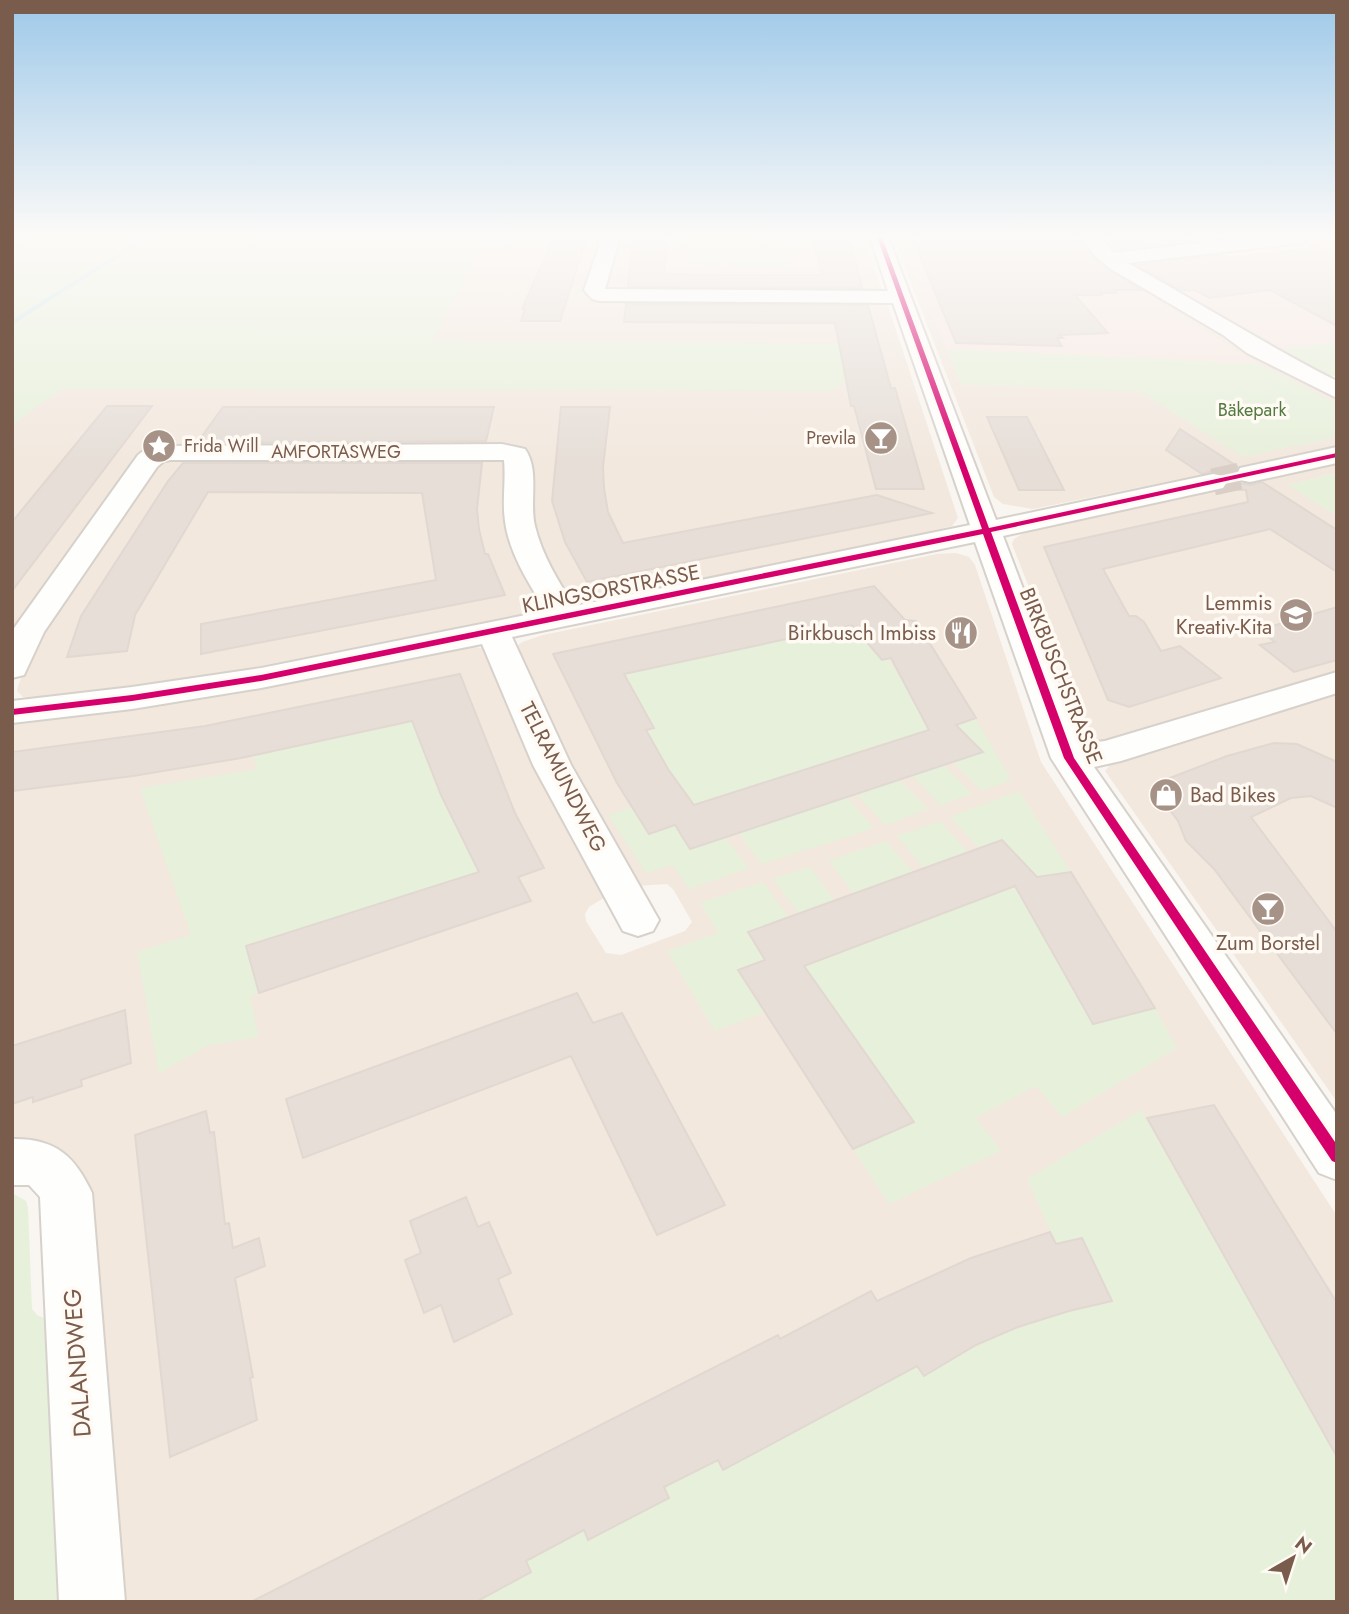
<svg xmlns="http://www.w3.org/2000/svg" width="1349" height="1614" viewBox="0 0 1349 1614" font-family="Jost,sans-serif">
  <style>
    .residential { fill: #f2e8de; fill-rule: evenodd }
    .commercial { fill: #f6e8e1 }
    .green { fill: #e7f0db }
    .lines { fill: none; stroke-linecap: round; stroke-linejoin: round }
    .stream { fill: #d0e8ea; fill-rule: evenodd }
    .building { fill: #e6ded7; stroke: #e2d8d2; stroke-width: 2; fill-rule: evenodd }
    .minor-tunnel { stroke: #d9cfc7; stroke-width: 27; stroke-dasharray: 27 14; stroke-linecap: butt }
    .minor-casing { stroke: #d7d1cb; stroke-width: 4 }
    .minor { fill: #fefefd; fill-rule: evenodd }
    .cycleway-casing { stroke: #fffaf3; stroke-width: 5 }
    .cycleway { fill: #d6006c; fill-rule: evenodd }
    .labels { text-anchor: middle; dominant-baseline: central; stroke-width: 7; stroke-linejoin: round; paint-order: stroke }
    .far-park-label { font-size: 18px; fill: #537a41; stroke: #fffaf3 }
    .far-poi-label { font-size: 18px; fill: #7a5c4d; stroke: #fffaf3; text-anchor: end }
    .far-street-label { font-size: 18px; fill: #7a5c4d; stroke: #fffaf3 }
    .street-label { font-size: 21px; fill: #7a5c4d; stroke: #fffaf3 }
    .poi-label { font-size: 21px; fill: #7a5c4d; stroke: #fffaf3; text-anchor: end }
    .near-street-label { font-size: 24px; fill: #7a5c4d; stroke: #fffaf3 }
  </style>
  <rect width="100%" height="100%" fill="#f9f5f0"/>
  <g class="residential">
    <polygon points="12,237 605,237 586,294 593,299 883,303 888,306 958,518 952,526 913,536 588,602 575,602 568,599 538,546 526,481 530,454 523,449 161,447 12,646"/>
    <polygon points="617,237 864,237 881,288 877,293 602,291"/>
    <path d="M893,237H1083L1337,396V447L1033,509L1003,504L994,497ZM915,269H1104L1257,364L947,349Z"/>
    <polygon points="1098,237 1274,237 1117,254 1111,252"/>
    <polygon points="160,459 508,460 544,602 541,607 531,613 215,675 36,699 23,697 17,691 18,686 36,639"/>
    <polygon points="1337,464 1337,473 1289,485 1337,516 1337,673 1102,743 1089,740 1012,544 1014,539 1024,533 1053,525"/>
    <polygon points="956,553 969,557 975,565 1041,762 1337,1216 1337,1602 117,1602 86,1206 12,1147 12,723 107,713 227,695 468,646 482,648 489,651 607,896 589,907 585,914 586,921 606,953 621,955 685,931 692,922 673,889 667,884 637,886 580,797 516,647 522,642 543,635 937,554"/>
    <polygon points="1337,693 1337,1102 1105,771 1111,764"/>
  </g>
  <g class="commercial">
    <polygon points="1337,240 1337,342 1280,350 1135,265"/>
    <polygon points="915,269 1104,269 1259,364 947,349"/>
  </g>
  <g class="green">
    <polygon points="33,237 487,237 431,342 878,344 891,383 841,384 831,391 62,389 12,425 12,248"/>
    <polygon points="688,237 756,237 757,245 722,245 721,267 684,264"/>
    <polygon points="760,237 788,237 792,262 781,267 726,267 726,247 761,247"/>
    <polygon points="1337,342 1337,376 1321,375 1277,350"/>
    <polygon points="947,349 1259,364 1337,404 1337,437 1243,457 1141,392 961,384"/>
    <polygon points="1337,473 1337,516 1288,485"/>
    <polygon points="851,620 863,639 882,660 888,659 934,728 800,772 825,804 847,797 874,828 762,864 738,833 778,819 753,786 694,805 668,769 646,730 653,728 618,672 658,667 833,629"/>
    <polygon points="419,716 479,872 246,946 259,993 250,996 259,1037 209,1045 159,1073 137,952 191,935 140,788 257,769 253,756 402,724 403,719"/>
    <polygon points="976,718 1011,780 982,791 953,762 983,752 956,725"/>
    <polygon points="944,765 972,794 940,805 912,775"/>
    <polygon points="899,780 928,809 885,825 856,794"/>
    <polygon points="1019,791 1071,872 1035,877 1002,840 979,848 950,817"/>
    <polygon points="632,807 649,833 675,825 690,849 725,837 749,868 689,889 673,865 646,873 608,815"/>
    <polygon points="940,821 968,852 924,868 897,836"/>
    <polygon points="886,841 913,872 1009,888 1016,887 1093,1024 1155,1008 1177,1048 1062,1117 1036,1086 976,1118 1001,1151 889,1204 853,1149 913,1122 804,966 854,894 829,861"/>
    <polygon points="810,867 835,901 799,914 773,879"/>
    <polygon points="763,882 789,918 748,932 765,960 738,970 765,1012 715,1031 667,951 718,933 700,903"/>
    <path d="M1141,1110L1337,1457V1602H476L531,1572L526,1561L584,1530L589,1540L668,1498L664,1487L718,1460L723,1469L917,1366L924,1376C983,1338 1044,1316 1112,1301L1082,1239L1056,1244L1027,1179Z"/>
    <polygon points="12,1193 26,1201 28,1208 32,1309 37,1315 50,1321 69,1602 12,1602"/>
  </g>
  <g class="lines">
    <polygon class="stream" points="144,237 150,237 12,325 12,320"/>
  </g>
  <g class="building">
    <polygon points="554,237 587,237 560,321 521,321 525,309 522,309"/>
    <polygon points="633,237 668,237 664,274 731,275 822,275 813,239 846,237 851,243 862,288 628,287"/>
    <polygon points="912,237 1079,237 1095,260 1141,290 1113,290 1116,293 1101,293 1102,295 1075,295 1108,333 1060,335 1063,338 1057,338 1062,346 956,343"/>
    <polygon points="1104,237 1188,237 1195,241 1115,250"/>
    <polygon points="1322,247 1337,253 1337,326 1270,290 1209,298 1195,290 1180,290 1136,265 1222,255 1229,258"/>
    <polygon points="626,304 868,305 891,388 895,388 924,489 876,489 854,406 851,406 835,323 624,322"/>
    <polygon points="107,406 152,406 12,591 12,522"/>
    <polygon points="223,407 494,407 486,441 197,443"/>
    <polygon points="561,407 610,407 603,467 604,488 608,512 623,543 877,495 932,513 587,582 565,542 552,501"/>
    <polygon points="987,417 1027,417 1064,490 1019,490"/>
    <polygon points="1180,429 1238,467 1235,475 1239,483 1251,485 1262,482 1337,530 1337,572 1270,529 1103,569 1129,616 1136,616 1144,622 1161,651 1180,646 1221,678 1129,707 1108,700 1044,547 1248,502 1246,490 1225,489 1229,481 1224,473 1212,471 1202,474 1166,450"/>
    <polygon points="183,463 482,463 477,509 479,529 485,554 488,554 505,595 201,654 201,624 436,580 422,493 208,492 135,615 127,651 67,657 81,616 168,481"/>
    <path d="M874,586L905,620L916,621L976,718L956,725L983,752L690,849L675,825L649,834L617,783L553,654ZM852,625L882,660L891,658L929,730L694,805L668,769L646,730L654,728L624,674Z"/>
    <polygon points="1337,607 1337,660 1294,672 1260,645 1275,642 1259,630"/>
    <polygon points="460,674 515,813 544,868 518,877 531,901 259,993 246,946 479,872 441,795 412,721 241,758 133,776 12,791 12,752 205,726"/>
    <polygon points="1274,743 1297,744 1337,762 1337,808 1311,796 1291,798 1251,817 1337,932 1337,1034 1214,869 1186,841 1178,821 1157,793 1167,779 1227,756"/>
    <polygon points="1002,840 1037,877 1071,872 1155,1008 1093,1024 1015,886 804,966 914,1122 853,1149 738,970 765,960 748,932"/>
    <polygon points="577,993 593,1023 622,1013 725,1205 657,1235 571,1056 303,1158 286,1099"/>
    <polygon points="125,1010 131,1063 81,1080 82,1086 33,1102 33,1097 12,1104 12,1046"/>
    <polygon points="1214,1105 1337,1303 1337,1457 1147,1118"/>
    <polygon points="206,1111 210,1133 214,1132 225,1224 229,1223 233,1248 259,1238 265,1266 235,1278 253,1377 250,1378 257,1420 170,1457 135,1135"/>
    <polygon points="466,1197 478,1227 489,1222 511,1273 498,1279 512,1314 454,1342 441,1305 424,1313 405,1260 421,1253 410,1221"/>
    <polygon points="1050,1232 1056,1244 1082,1238 1112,1301 1069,1311 1018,1327 976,1345 924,1376 917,1366 723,1470 718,1460 664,1487 669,1498 588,1540 584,1530 526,1561 531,1572 476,1602 251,1602 778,1335 780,1339 871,1291 877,1301 971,1258"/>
  </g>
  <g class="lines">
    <polyline class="minor-tunnel" points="1213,482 1250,474"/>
    <g class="minor-casing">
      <g id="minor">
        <path d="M602,237H620L605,289L888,291L870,237H888L996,520L1213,474L1223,476L1227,482L1223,488L1003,536L1082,744L1105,741L1337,672V693L1121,761L1094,767L1337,1115V1180L1319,1173L1051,758L975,542L512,637L571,765L659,920L653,931L638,936L623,931L533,765L482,644L261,688L132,709L12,723V701L132,687L261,668L546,611C529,584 509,553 505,521C502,501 506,481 504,460H171L164,461L157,467L44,632L24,675L12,678V631L138,455L147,448L156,446L502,444L525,449C540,470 529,502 535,526C542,555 558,581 574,606L970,525L893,303L599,301L592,299L584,290Z"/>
        <path d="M1081,237H1100L1114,253L1250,237H1311L1302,243L1128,263C1198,302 1266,345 1337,381V398L1247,353L1223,335L1111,269L1097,258Z"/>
        <polygon points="1337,447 1337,463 1250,482 1240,480 1237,474 1240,468"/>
        <path d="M12,1139C55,1138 75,1156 92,1193L125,1602H59L40,1197L29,1185H12Z"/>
      </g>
    </g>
    <use href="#minor" class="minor"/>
    <g class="cycleway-casing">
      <polygon id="cycleway" points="877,237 882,237 989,528 1337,453 1337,457 991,532 1074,758 1337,1145 1337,1163 1332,1161 1064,758 983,534 261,681 132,701 12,715 12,709 132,695 261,675 982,529"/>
    </g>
    <use href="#cycleway" class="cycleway"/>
  </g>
  <linearGradient id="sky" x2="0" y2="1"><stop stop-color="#9ec9e9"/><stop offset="0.51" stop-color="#fcfaf8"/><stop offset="1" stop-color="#fcfaf8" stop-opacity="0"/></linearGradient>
  <rect width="1349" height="463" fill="url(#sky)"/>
  <defs>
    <g id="bar-disc" transform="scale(1.75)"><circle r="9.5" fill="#a69286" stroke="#fffaf3"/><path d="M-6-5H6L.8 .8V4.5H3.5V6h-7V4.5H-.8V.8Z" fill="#fff"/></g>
    <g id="sight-disc" transform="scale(1.75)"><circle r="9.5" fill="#a69286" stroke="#fffaf3"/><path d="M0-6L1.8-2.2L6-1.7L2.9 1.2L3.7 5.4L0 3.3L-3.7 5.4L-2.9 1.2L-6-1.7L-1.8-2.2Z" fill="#fff"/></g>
    <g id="school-disc" transform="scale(1.75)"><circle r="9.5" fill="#a69286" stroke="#fffaf3"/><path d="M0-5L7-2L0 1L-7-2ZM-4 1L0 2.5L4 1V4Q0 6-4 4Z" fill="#fff"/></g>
    <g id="restaurant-disc" transform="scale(1.75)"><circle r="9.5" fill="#a69286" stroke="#fffaf3"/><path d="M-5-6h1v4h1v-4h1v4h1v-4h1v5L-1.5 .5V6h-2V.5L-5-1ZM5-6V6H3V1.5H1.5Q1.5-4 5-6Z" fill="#fff"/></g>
    <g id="shop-disc" transform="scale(1.75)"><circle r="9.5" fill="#a69286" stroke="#fffaf3"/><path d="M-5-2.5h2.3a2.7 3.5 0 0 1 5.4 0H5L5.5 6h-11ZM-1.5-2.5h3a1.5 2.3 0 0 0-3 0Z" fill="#fff"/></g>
  </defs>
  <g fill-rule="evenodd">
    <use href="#bar-disc" x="881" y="438"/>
    <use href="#sight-disc" x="159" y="446"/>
    <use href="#school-disc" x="1296" y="615"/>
    <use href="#restaurant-disc" x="961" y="633"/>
    <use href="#shop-disc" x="1166" y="795"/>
    <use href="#bar-disc" x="1268" y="909"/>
  </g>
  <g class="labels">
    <g class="far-park-label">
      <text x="1252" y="410">Bäkepark</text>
    </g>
    <g class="far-poi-label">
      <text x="856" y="438">Previla</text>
      <text x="184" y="446" text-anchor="start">Frida Will</text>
    </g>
    <g class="far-street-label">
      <text x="336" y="452">AMFORTASWEG</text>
    </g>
    <g class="street-label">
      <text transform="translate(611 589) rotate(-11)">KLINGSORSTRASSE</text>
      <text transform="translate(1061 676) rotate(68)">BIRKBUSCHSTRASSE</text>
      <text transform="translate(563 777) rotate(63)">TELRAMUNDWEG</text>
    </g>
    <g class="poi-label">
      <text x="1272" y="603">Lemmis<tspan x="1272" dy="24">Kreativ-Kita</tspan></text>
      <text x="936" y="633">Birkbusch Imbiss</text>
      <text x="1190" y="795" text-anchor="start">Bad Bikes</text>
      <text x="1268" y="943" text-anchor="middle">Zum Borstel</text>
    </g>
    <g class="near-street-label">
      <text transform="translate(77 1363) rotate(-94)">DALANDWEG</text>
    </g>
  </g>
  <rect width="1349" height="1614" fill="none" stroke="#7a5c4d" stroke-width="28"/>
  <g transform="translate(1293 1558) rotate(39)" stroke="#fffaf3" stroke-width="5" paint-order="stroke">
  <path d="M0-5L12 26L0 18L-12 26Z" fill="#7a5c4d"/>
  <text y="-10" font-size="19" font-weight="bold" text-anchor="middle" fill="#7a5c4d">N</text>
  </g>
</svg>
